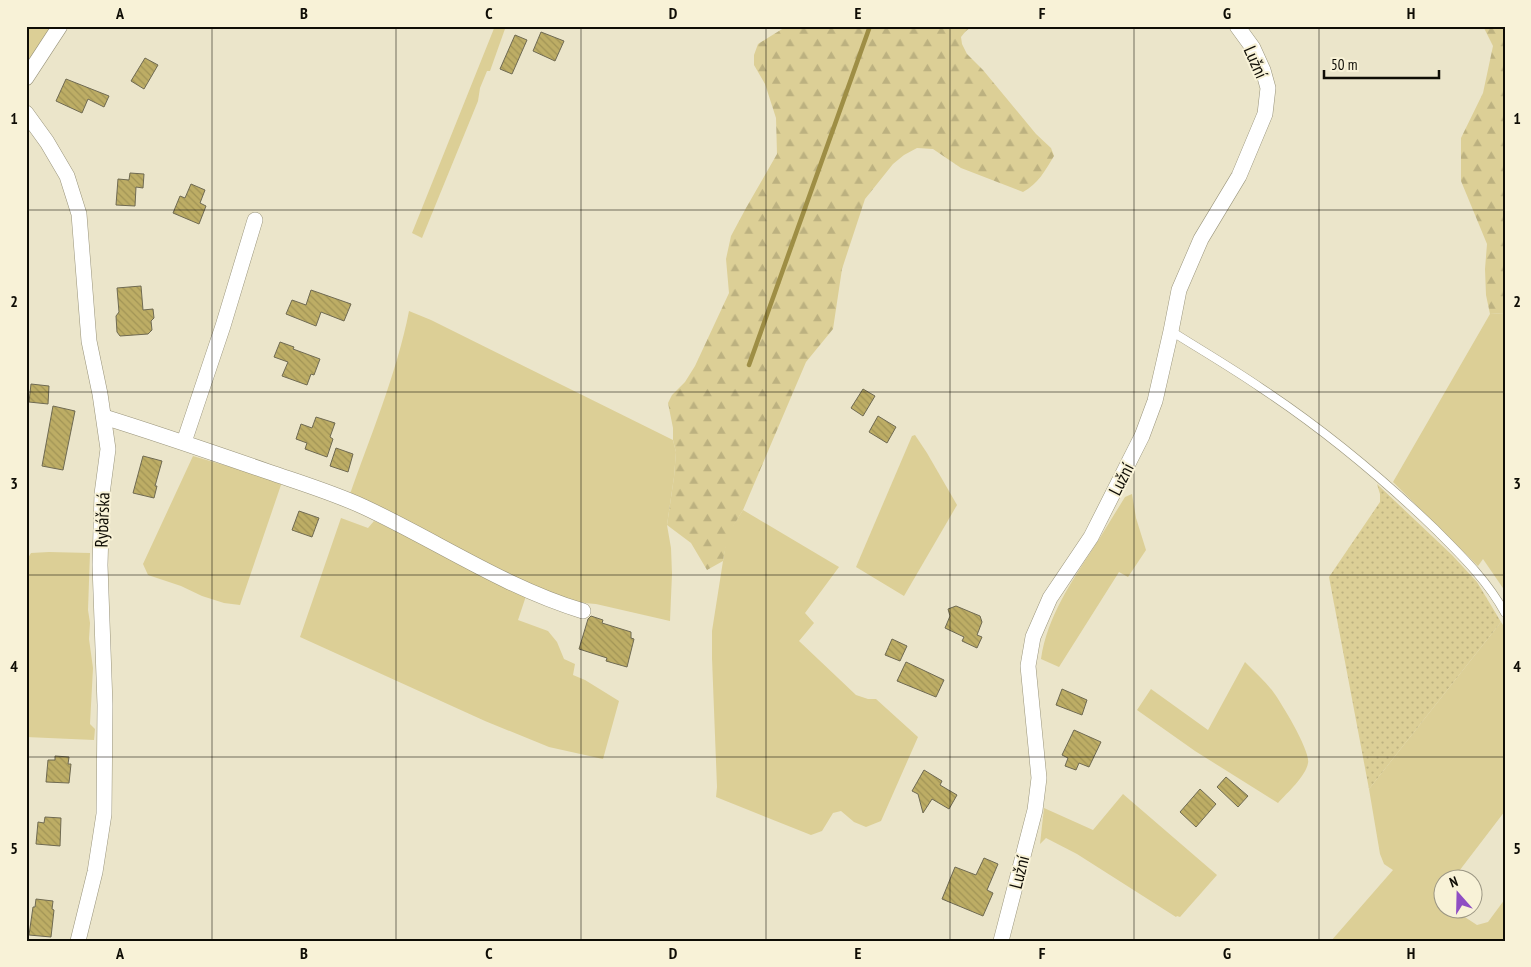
<svg xmlns="http://www.w3.org/2000/svg" width="1531" height="967" viewBox="0 0 1531 967" font-family="'PT Sans Narrow',sans-serif">
  <style>
    .grass { fill: #dccf96 }
    .forest { fill: url(#forest-firs) }
    .park { fill: url(#park-dots) }
    .lines { fill: none; stroke-linecap: round; stroke-linejoin: round }
    .stream { stroke: #9e8e45; stroke-width: 4.5 }
    .building { fill: url(#building-back-hatch); stroke: #6f6a52 }
    .service-casing { stroke: #99947b; stroke-width: 9 }
    .minor-casing { stroke: #99947b; stroke-width: 16 }
    .service { stroke: #fff; stroke-width: 8 }
    .minor { stroke: #fff; stroke-width: 15 }
    .grid { fill: none; stroke: #0f0d05; stroke-width: 1; stroke-opacity: 0.55 }
    .labels { text-anchor: middle; dominant-baseline: central; stroke-width: 4; stroke-linejoin: round; paint-order: stroke }
    .street-label { font-size: 18px; fill: #0f0d05; stroke: #f8f2d7 }
    .neatline { fill: none; stroke: #0f0d05; stroke-width: 2 }
    .grid-label { font-size: 16px; text-anchor: middle; font-weight: bold; fill: #0f0d05 }
  </style>
  <defs>
    <pattern id="forest-firs" width="22" height="20" patternUnits="userSpaceOnUse" patternTransform="scale(1.25)"><rect width="22" height="20" fill="#dccf96"/><path d="M5 1l3.5 6h-7zM16 11l3.5 6h-7z" fill="#bcb180"/></pattern>
    <pattern id="park-dots" width="8" height="8" patternUnits="userSpaceOnUse" patternTransform="scale(1.25)"><rect width="8" height="8" fill="#dccf96"/><path d="M2 2h.1M6 6h.1" fill="none" stroke="#bcb180" stroke-width="1.8" stroke-linecap="round"/></pattern>
    <pattern id="building-back-hatch" width="6" height="6" patternUnits="userSpaceOnUse" patternTransform="scale(1.25)"><rect width="6" height="6" fill="#bdad65"/><path d="M-1 5l2 2M0 0l6 6M5-1l2 2" fill="none" stroke="#a19456"/></pattern>
  </defs>
  <rect width="100%" height="100%" fill="#ebe5ca"/>
  <g class="grass">
    <polygon points="26,26 53,26 26,65"/>
    <polygon points="495,26 506,26 490,71 487,71 480,88 478,101 422,238 412,233"/>
    <path d="M409,311L431,320L673,440L676,452L674,477L667,525L671,548L672,574L670,621L596,604C572,603 550,593 528,585L349,497C370,437 397,373 409,311Z"/>
    <polygon points="1505,313 1505,591 1483,559 1478,566 1393,482 1490,314"/>
    <polygon points="915,435 927,453 957,505 904,596 856,567 912,436"/>
    <polygon points="193,456 282,482 240,605 224,603 202,596 181,586 148,575 143,564"/>
    <path d="M1132,494L1136,518L1146,550L1128,577L1119,572L1059,667L1041,659C1047,617 1072,581 1094,547C1105,530 1115,513 1125,497Z"/>
    <polygon points="743,510 839,567 805,613 814,623 799,641 856,695 868,699 876,699 918,737 881,821 866,827 854,822 841,811 833,813 822,831 811,835 716,797 717,787 712,658 712,631 726,542 731,529"/>
    <polygon points="341,518 368,528 374,521 381,524 526,596 518,620 548,631 557,642 564,659 575,664 573,675 585,680 619,701 603,759 549,747 485,721 300,637"/>
    <polygon points="49,552 90,553 88,610 90,623 89,639 93,668 90,724 95,729 94,740 26,737 26,564 28,563 28,558 31,553"/>
    <polygon points="1501,622 1505,628 1505,811 1453,879 1444,880 1443,892 1438,899 1443,903 1444,910 1454,910 1477,925 1488,922 1505,899 1505,941 1331,941 1393,870 1384,864 1380,854 1369,789"/>
    <path d="M1245,662C1255,672 1266,682 1274,693C1282,704 1311,752 1308,763C1306,776 1287,793 1278,803L1195,751L1137,710L1151,689L1208,730Z"/>
    <polygon points="1123,794 1217,875 1180,917 1177,916 1176,917 1077,854 1046,838 1040,844 1044,808 1093,830"/>
  </g>
  <g class="forest">
    <path d="M787,26H972L965,32L961,37L962,44L967,54L983,70L1036,134L1051,148L1054,156C1045,171 1038,184 1023,192L961,168L933,149L917,148L904,155L893,164L865,199L842,269L833,329L806,362L743,510C731,529 727,538 723,561L707,570L691,543L667,525L674,477L676,452L673,440V428L668,403L672,395L685,382L695,366L729,293L726,259L731,236L746,208L777,154L776,118L765,84L754,65V55L758,44Z"/>
    <polygon points="1483,26 1505,26 1505,313 1490,314 1486,295 1485,269 1487,244 1461,181 1461,138 1483,93 1493,46"/>
  </g>
  <polygon class="park" points="1377,484 1452,555 1477,582 1501,622 1369,789 1329,577 1380,502 1380,494"/>
  <g class="lines">
    <polyline class="stream" points="749,365 870,26"/>
  </g>
  <g class="building">
    <polygon points="541,32 564,41 555,61 533,51"/>
    <polygon points="515,35 527,40 512,74 500,69"/>
    <polygon points="145,58 158,65 144,89 131,81"/>
    <polygon points="66,79 109,96 104,107 88,99 82,113 56,101"/>
    <polygon points="130,173 144,174 143,188 136,187 135,206 116,205 118,179 129,180"/>
    <polygon points="191,184 205,190 200,203 206,206 199,224 173,213 180,196 185,198"/>
    <polygon points="141,286 143,310 153,309 154,318 151,321 152,330 148,334 120,336 117,332 116,316 119,312 117,288"/>
    <polygon points="311,290 351,304 344,321 321,312 316,326 286,314 292,300 306,305"/>
    <polygon points="280,342 294,347 293,349 320,359 314,375 311,374 307,385 282,376 288,362 274,357"/>
    <polygon points="31,384 49,386 48,404 29,402"/>
    <polygon points="863,389 875,396 863,416 851,408"/>
    <polygon points="53,406 75,411 63,470 42,466"/>
    <polygon points="878,416 896,427 887,443 869,432"/>
    <polygon points="316,417 335,423 330,437 333,439 327,457 305,449 307,443 296,439 301,424 312,428"/>
    <polygon points="336,448 353,454 348,472 330,466"/>
    <polygon points="143,456 162,461 155,486 157,486 154,498 133,493"/>
    <polygon points="299,511 319,518 312,537 292,530"/>
    <polygon points="956,606 980,616 982,622 977,635 982,637 977,648 962,641 964,637 945,628 950,616 948,609"/>
    <polygon points="591,616 603,620 602,623 631,632 631,638 634,639 627,667 606,661 607,658 579,649 588,619"/>
    <polygon points="892,639 907,646 900,661 885,655"/>
    <polygon points="906,662 944,680 936,697 897,681"/>
    <polygon points="1062,689 1087,700 1082,715 1056,705"/>
    <polygon points="1074,730 1101,742 1089,767 1079,763 1076,770 1065,766 1068,758 1062,755"/>
    <polygon points="55,756 69,757 68,764 71,764 69,783 46,782 48,760 55,760"/>
    <polygon points="924,770 942,781 940,785 957,795 949,809 932,799 923,813 918,794 912,791"/>
    <polygon points="1226,777 1248,796 1238,807 1217,787"/>
    <polygon points="1200,789 1216,804 1196,827 1180,812"/>
    <polygon points="45,817 61,818 60,846 36,844 38,822 44,823"/>
    <polygon points="984,858 998,864 987,890 993,893 983,916 942,899 955,867 976,875"/>
    <polygon points="36,899 53,901 52,909 54,910 51,937 29,935 33,907 35,907"/>
  </g>
  <g class="lines">
    <g class="service-casing">
      <path id="service" d="M1171,331C1201,350 1232,368 1261,388C1323,429 1381,477 1435,529C1461,555 1487,580 1505,613"/>
    </g>
    <g class="minor-casing">
      <g id="minor">
        <polyline points="26,78 60,26"/>
        <polyline points="26,113 47,142 67,176 79,214 89,341 100,394 108,449 102,494 100,565 105,705 104,814 95,872 78,941"/>
        <path d="M104,417C159,434 214,453 269,472C301,483 334,493 364,507C437,541 506,588 583,611"/>
        <polyline points="184,442 223,326 255,220"/>
        <polyline points="1001,941 1035,810 1039,778 1028,666 1033,637 1050,598 1091,537 1142,436 1155,401 1171,331 1179,290 1201,239 1239,176 1265,114 1268,88 1263,70 1253,48 1237,26"/>
      </g>
    </g>
    <use href="#service" class="service"/>
    <use href="#minor" class="minor"/>
  </g>
  <path class="grid" d="M212,26V941M396,26V941M581,26V941M766,26V941M950,26V941M1134,26V941M1319,26V941M26,210H1505M26,392H1505M26,575H1505M26,757H1505"/>
  <g class="labels">
    <g class="street-label">
      <text transform="translate(1256 62) rotate(66)">Lužní</text>
      <text transform="translate(1121 479) rotate(-63)">Lužní</text>
      <text transform="translate(102 520) rotate(-88)">Rybářská</text>
      <text transform="translate(1019 872) rotate(-76)">Lužní</text>
    </g>
  </g>
  <rect width="1531" height="967" fill="none" stroke="#f8f2d7" stroke-width="55"/>
  <g transform="translate(1458 894) rotate(340)"><circle r="24" fill="#f8f2d7" stroke="#9b9683"/>
  <path d="M0-4L9 19L0 12L-9 19Z" fill="#8f4ec3"/>
  <text y="-8" font-size="14" font-weight="bold" text-anchor="middle" fill="#0f0d05">N</text>
  </g>
  <path d="M1324 70v8h115v-8" fill="none" stroke="#0f0d05" stroke-width="2.5"/>
  <text x="1331" y="70" font-size="15" fill="#0f0d05" stroke="#f8f2d7" stroke-width="4" paint-order="stroke">50 m</text>
  <rect x="28" y="28" width="1476" height="912" class="neatline"/>
  <g class="grid-label">
    <text x="120" y="19">A</text>
    <text x="304" y="19">B</text>
    <text x="489" y="19">C</text>
    <text x="673" y="19">D</text>
    <text x="858" y="19">E</text>
    <text x="1042" y="19">F</text>
    <text x="1227" y="19">G</text>
    <text x="1411" y="19">H</text>
    <text x="14" y="124">1</text>
    <text x="1517" y="124">1</text>
    <text x="14" y="307">2</text>
    <text x="1517" y="307">2</text>
    <text x="14" y="489">3</text>
    <text x="1517" y="489">3</text>
    <text x="14" y="672">4</text>
    <text x="1517" y="672">4</text>
    <text x="14" y="854">5</text>
    <text x="1517" y="854">5</text>
    <text x="120" y="959">A</text>
    <text x="304" y="959">B</text>
    <text x="489" y="959">C</text>
    <text x="673" y="959">D</text>
    <text x="858" y="959">E</text>
    <text x="1042" y="959">F</text>
    <text x="1227" y="959">G</text>
    <text x="1411" y="959">H</text>
  </g>
</svg>
